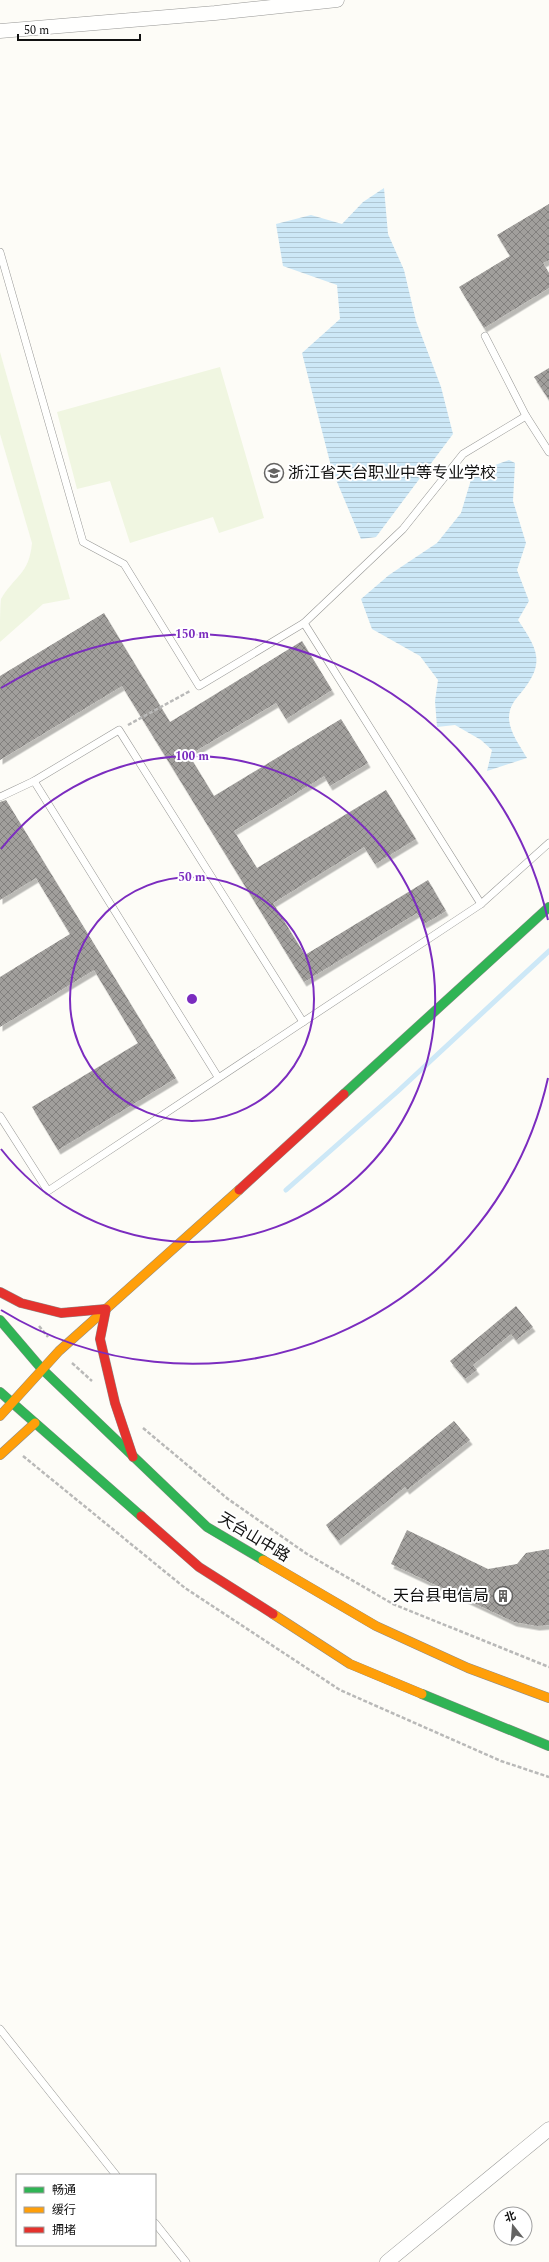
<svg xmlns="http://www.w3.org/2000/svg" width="549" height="2262" viewBox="0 0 549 2262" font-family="Spectral,'Noto Sans SC',serif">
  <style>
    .pitch { fill: #f0f6e1 }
    .water { fill: url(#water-rules) }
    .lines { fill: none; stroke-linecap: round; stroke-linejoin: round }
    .stream { stroke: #cde8f7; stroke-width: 5 }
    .building { fill: url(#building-cross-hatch); filter: url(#shadow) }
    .lane-casing { stroke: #979795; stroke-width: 8 }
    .street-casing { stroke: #979795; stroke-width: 15 }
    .fast-casing { stroke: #8e8d8b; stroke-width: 10 }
    .slow-casing { stroke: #8e8d8b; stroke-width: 10 }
    .jam-casing { stroke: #8e8d8b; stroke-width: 10 }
    .path { stroke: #b9b9b8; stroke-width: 2.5; stroke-dasharray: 4 2; stroke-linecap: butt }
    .lane { stroke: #fffffe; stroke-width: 7 }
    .street { stroke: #fffffe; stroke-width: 14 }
    .fast { stroke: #30b455; stroke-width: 9 }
    .slow { stroke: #ff9f0a; stroke-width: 9 }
    .jam { stroke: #e5322d; stroke-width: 9 }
    .ring { fill: none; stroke: #7b2cbf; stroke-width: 2 }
    .labels { text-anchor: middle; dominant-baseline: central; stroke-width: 4; stroke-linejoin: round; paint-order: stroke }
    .poi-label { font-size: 16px; fill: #111; stroke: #fff; text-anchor: start }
    .street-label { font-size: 16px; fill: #111; stroke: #fff }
    .centre { fill: #7b2cbf; stroke: #fff; stroke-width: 2 }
    .ring-label { font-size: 12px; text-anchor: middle; font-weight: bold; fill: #7b2cbf; stroke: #fff; stroke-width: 4; stroke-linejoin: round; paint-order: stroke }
  </style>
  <defs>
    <pattern id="water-rules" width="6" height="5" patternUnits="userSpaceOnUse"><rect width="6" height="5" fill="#cde8f7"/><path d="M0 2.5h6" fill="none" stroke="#afc6d3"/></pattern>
    <pattern id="building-cross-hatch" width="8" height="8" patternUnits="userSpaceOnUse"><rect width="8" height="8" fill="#a19f9c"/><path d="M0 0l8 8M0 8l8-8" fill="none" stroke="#82807e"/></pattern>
    <filter id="shadow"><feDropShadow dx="2.5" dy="4.5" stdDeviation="0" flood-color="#0004"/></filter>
  </defs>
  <rect width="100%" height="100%" fill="#fdfcf7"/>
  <g class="pitch">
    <path d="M0,352L70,599L43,604L0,642C0,633 0,606 1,599C15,575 29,575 32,543L0,434Z"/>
    <polygon points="220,367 264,518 219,533 213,517 130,543 110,481 77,489 57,412"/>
  </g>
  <g class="water">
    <polygon points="384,188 388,234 404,270 416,321 441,387 453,434 376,537 361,539 332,470 302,353 340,319 337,285 283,266 276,224 311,215 342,224 363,202"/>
    <path d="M509,460L515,463L513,501L526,543L517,570L529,601L518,620C538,650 546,663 520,694C513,702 509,708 509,719C510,733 520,746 527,758L487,771L492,750L481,740L455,725L437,727L435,701L438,680L420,656L372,629L361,599L389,575L437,543L461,513L473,473Z"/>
  </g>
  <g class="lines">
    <polyline class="stream" points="286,1190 397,1092 549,951"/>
  </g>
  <g class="building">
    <polygon points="549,204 549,260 543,263 549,273 549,288 484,328 459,287 510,256 497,235"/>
    <polygon points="549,368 549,400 534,377"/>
    <polygon points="104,613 170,722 302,641 332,690 286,719 276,703 189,755 214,796 341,719 368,763 330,786 324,776 234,831 257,868 386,790 416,839 375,864 364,847 273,903 305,955 428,880 446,911 424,924 417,913 304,982 122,686 0,760 0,676"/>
    <polygon points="6,800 176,1078 58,1150 32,1107 138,1043 94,970 0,1027 0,977 70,934 36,878 0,900 0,802"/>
    <polygon points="516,1306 533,1327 516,1340 511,1334 473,1365 477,1370 465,1379 450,1361"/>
    <polygon points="454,1421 470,1440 407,1490 405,1487 338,1541 326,1525"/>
    <polygon points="407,1530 488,1569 517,1564 526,1553 549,1549 549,1625 537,1626 514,1622 391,1564"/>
  </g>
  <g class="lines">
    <g class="lane-casing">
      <g id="lane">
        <polyline points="0,252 83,542 124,564 199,686 304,623 481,904"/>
        <polyline points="485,336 526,416 549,452"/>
        <polyline points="304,623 403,529 463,454 526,416"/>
        <polyline points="0,797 34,781"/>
        <polyline points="218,1077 34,781 119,730 303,1022"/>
        <polyline points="0,1116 48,1191 481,904 549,843"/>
        <polyline points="0,2029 116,2175"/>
        <polyline points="155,2223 186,2262"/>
      </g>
    </g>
    <g class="street-casing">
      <g id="street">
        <polyline points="0,31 215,13 337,0"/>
        <polyline points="387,2262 549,2129"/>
      </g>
    </g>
    <g class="fast-casing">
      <g id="fast">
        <polyline points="344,1094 549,907"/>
        <polyline points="0,1320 41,1368 207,1527 263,1560"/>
        <polyline points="0,1392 141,1516"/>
        <polyline points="422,1694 549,1746"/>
      </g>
    </g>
    <g class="slow-casing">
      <g id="slow">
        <polyline points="0,1416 59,1351 239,1190"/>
        <polyline points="0,1455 35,1423"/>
        <polyline points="263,1560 376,1626 468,1668 549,1698"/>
        <polyline points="273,1614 350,1664 422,1694"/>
      </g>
    </g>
    <g class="jam-casing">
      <g id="jam">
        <polyline points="239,1190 344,1094"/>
        <polyline points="0,1292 21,1303 61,1313 106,1309 100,1339 115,1403 133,1457"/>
        <polyline points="141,1516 199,1567 273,1614"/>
      </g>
    </g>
    <g class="path">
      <polyline points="128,725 190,691"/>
      <polyline points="39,1326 48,1337"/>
      <polyline points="72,1363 92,1381"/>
      <polyline points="143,1428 228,1499 307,1554 393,1604 549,1667"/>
      <polyline points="23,1456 185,1588 340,1690 501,1761 549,1777"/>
    </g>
    <use href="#lane" class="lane"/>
    <use href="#street" class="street"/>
    <use href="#fast" class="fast"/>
    <use href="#slow" class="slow"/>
    <use href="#jam" class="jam"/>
  </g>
  <g class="ring">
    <circle cx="192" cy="999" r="122"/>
    <path d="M1 849A243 243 0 1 1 1 1149"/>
    <path d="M548 1078A365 365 0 0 1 1 1310M1 688A365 365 0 0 1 548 920"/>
  </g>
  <defs>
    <g id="school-ring" transform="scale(1)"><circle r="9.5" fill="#fff" stroke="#646362" stroke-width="1.5"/><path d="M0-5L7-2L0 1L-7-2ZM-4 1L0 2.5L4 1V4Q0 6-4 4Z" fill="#646362"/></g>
    <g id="building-ring" transform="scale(1)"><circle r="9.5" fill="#fff" stroke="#646362" stroke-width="1.5"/><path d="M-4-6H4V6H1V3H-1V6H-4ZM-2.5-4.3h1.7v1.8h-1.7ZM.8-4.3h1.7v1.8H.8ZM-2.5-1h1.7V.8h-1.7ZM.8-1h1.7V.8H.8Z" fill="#646362"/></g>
  </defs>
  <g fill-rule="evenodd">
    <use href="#school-ring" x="274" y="473"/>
    <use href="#building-ring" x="503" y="1596"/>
  </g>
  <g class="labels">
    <g class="poi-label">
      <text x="288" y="473">浙江省天台职业中等专业学校</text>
      <text x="489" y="1596" text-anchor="end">天台县电信局</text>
    </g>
    <g class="street-label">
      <text transform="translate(254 1537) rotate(31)">天台山中路</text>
    </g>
  </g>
  <circle cx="192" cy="999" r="6" class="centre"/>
  <g class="ring-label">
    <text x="192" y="638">150 m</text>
    <text x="192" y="760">100 m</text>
    <text x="192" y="881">50 m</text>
  </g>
  <rect x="16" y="2174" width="140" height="72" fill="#ffffff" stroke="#a0a0a0"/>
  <rect x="24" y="2187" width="20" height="6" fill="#30b455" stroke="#a0a0a0"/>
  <text x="52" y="2194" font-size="12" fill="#111111">畅通</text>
  <rect x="24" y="2207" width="20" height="6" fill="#ff9f0a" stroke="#a0a0a0"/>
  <text x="52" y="2214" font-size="12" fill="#111111">缓行</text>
  <rect x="24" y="2227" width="20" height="6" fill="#e5322d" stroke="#a0a0a0"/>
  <text x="52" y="2234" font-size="12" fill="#111111">拥堵</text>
  <g transform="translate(513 2226) rotate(343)"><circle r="19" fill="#ffffff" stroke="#a0a0a0"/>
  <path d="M0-3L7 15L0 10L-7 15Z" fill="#646362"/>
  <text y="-6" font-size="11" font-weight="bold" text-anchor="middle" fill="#111111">北</text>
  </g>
  <path d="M18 34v6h122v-6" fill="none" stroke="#111111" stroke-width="2"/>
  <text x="24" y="34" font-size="12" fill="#111111" stroke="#ffffff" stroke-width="3" paint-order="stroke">50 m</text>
</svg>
